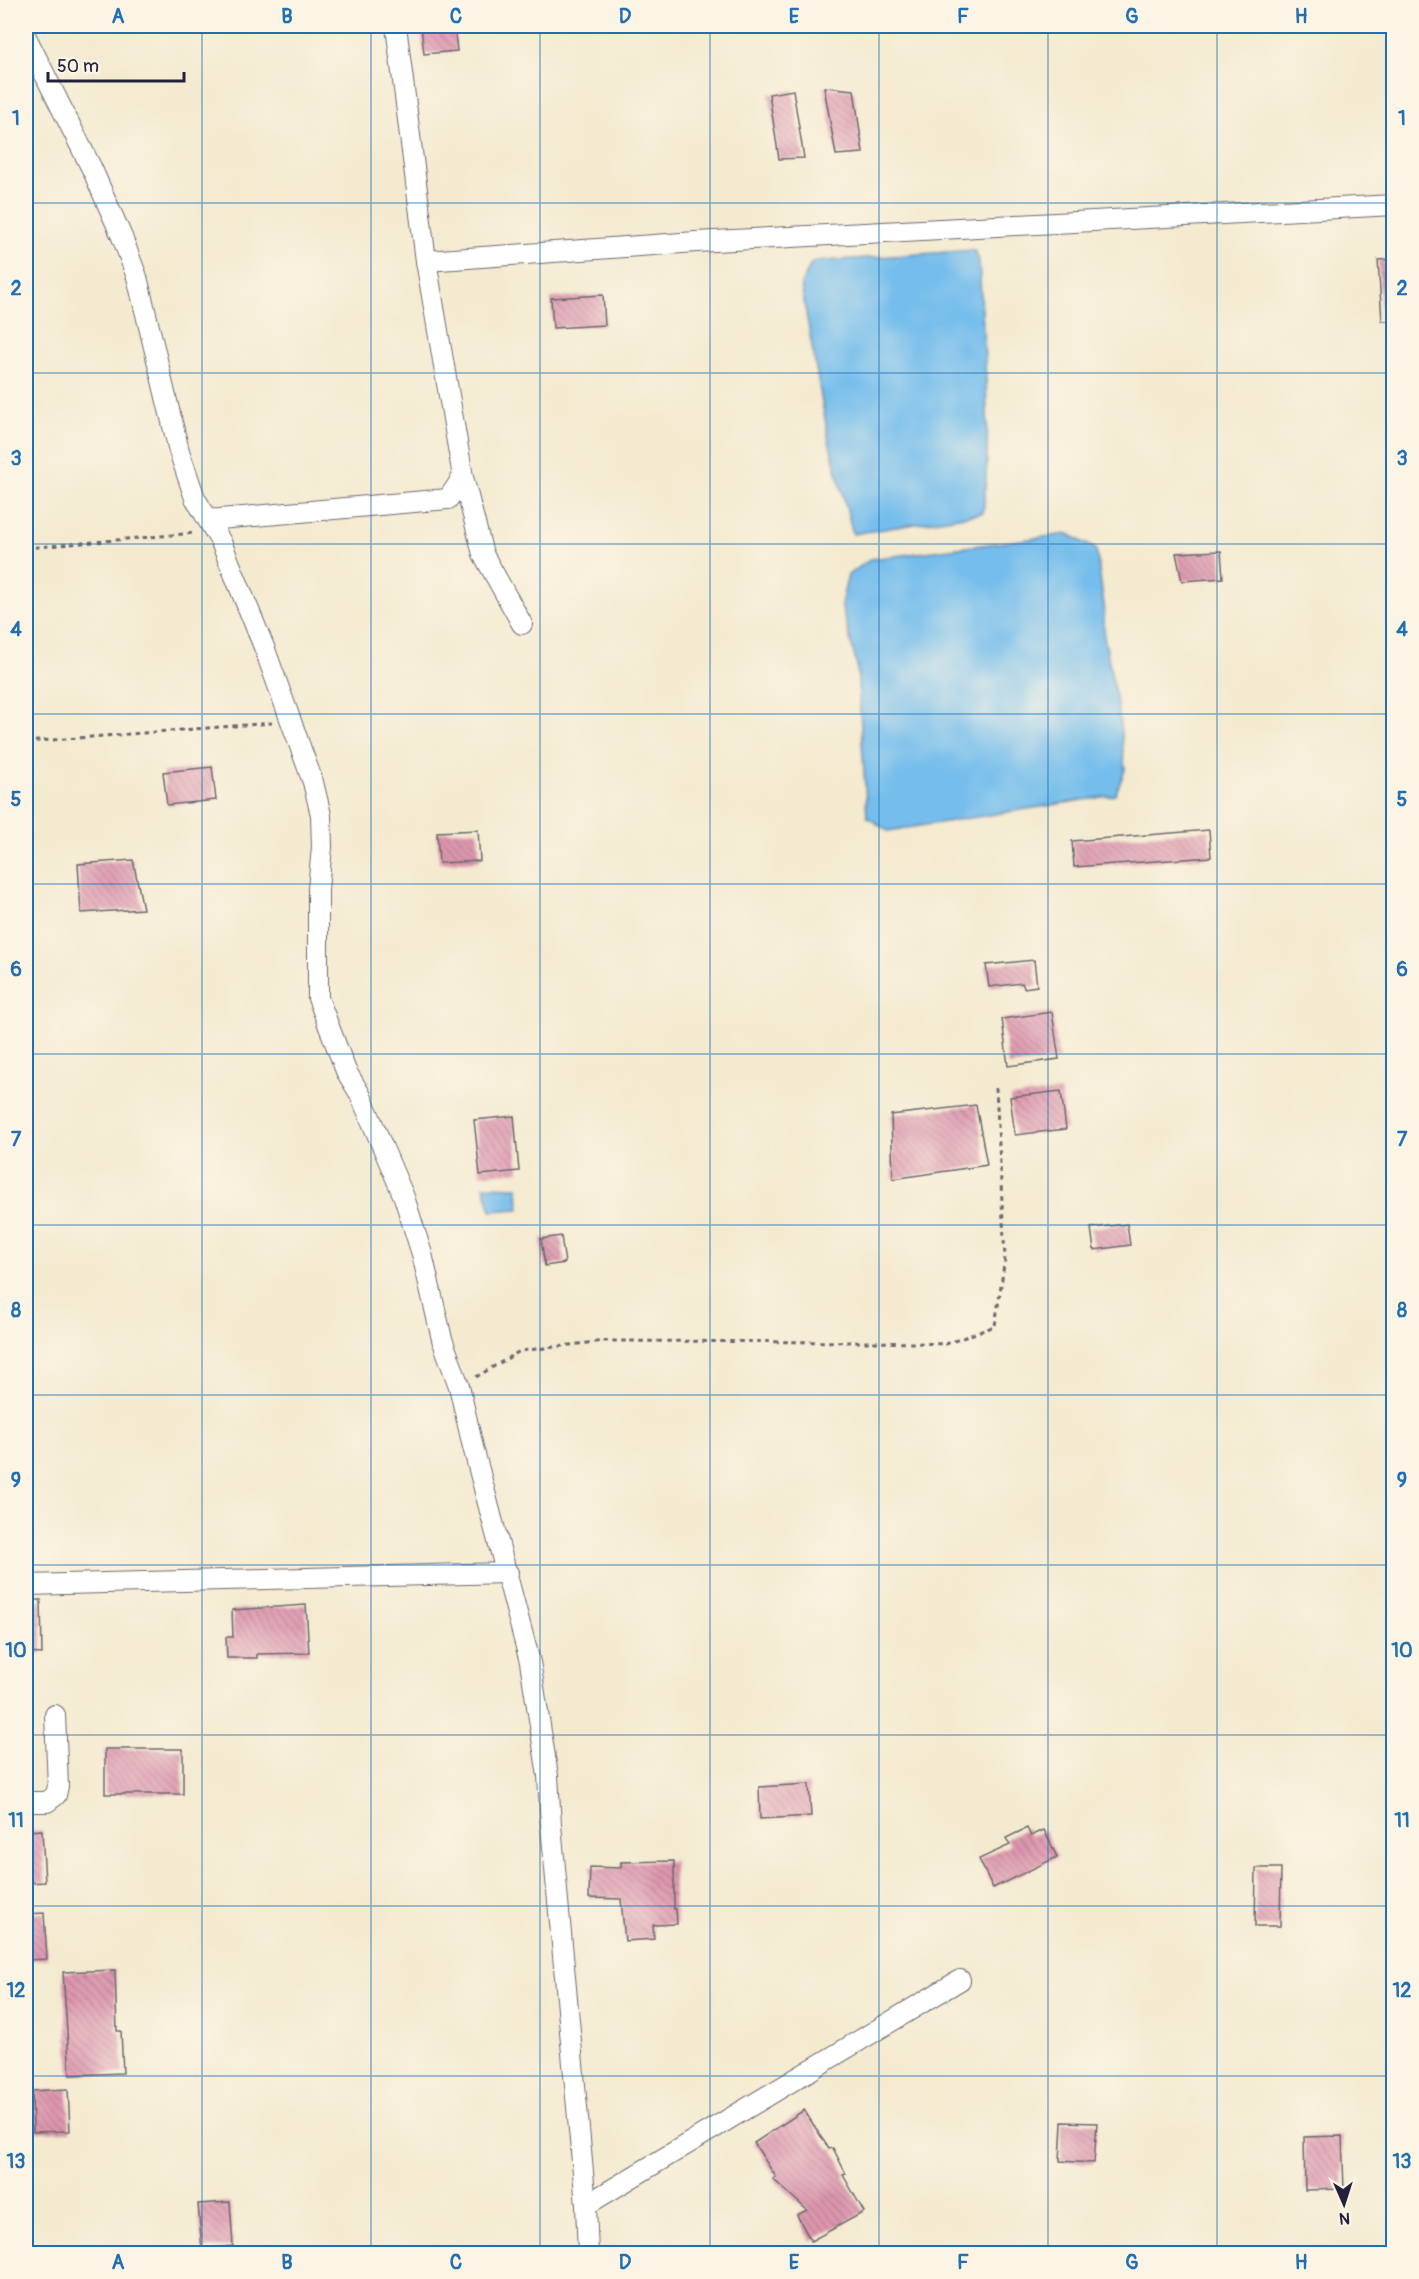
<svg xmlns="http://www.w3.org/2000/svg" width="1419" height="2279" viewBox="0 0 1419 2279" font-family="Pangolin,sans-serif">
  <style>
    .water { fill: #74bdec; stroke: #4b7094; stroke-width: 1.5 }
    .building { fill: url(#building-back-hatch) }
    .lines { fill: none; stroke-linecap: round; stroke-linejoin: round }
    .street-casing { stroke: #6c686f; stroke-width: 22 }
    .path { stroke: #6c686f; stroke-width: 3; stroke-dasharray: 4.5 4.5; stroke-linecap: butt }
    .street { stroke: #fff; stroke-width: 20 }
    .grid { fill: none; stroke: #1f6fb2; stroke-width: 1.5; stroke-opacity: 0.55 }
    .neatline { fill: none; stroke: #1f6fb2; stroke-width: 2 }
    .grid-label { font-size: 20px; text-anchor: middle; font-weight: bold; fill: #1f6fb2 }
  </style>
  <defs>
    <pattern id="building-back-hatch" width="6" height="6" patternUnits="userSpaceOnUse" patternTransform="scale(1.5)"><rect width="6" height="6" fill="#de97af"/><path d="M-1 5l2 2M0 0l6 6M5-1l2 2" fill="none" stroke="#b47b90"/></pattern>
  </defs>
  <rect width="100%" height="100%" fill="#fcf5e5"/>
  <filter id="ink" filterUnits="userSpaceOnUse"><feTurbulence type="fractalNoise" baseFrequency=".0167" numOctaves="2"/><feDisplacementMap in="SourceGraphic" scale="12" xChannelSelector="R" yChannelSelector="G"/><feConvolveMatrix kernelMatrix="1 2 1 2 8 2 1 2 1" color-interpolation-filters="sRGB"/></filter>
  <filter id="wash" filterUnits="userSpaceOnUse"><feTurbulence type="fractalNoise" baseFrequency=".008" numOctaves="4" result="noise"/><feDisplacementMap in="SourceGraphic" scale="24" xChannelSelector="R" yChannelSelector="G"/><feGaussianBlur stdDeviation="1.35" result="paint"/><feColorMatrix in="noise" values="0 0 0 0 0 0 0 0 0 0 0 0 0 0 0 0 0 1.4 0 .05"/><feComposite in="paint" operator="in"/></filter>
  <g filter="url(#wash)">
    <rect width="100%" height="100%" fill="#f4ead0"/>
    <g class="water">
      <path d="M974,250L979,260C983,344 993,429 983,513L853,534L829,441L801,285L812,262Z"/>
      <polygon points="1068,534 1096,549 1104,605 1104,636 1119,714 1125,770 1115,795 888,831 867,817 857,666 841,604 848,575 871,559"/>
      <polygon points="484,1186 518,1187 519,1209 491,1211"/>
    </g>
    <g id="blocks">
      <g class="building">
        <polygon points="421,26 454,26 457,51 424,54"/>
        <polygon points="824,87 854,90 863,153 836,155"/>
        <polygon points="793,90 804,158 779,159 769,94"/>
        <polygon points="1394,259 1394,321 1382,321 1378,260"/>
        <polygon points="603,295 605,325 553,328 551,298"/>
        <polygon points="1221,551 1223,578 1182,581 1176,553"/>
        <polygon points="212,767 216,800 167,805 163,772"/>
        <polygon points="478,830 480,861 439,863 437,832"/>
        <polygon points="1209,830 1211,857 1074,867 1072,841"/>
        <polygon points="133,860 143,909 81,913 78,864"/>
        <polygon points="1034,960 1037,986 1024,988 1022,983 989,987 986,965"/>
        <polygon points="1052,1012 1059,1059 1008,1066 1002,1019"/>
        <polygon points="1061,1091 1066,1129 1015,1135 1010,1097"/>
        <polygon points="976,1105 987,1165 893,1179 891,1115"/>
        <polygon points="514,1116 519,1171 480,1175 474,1120"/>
        <polygon points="1127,1224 1130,1245 1094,1250 1091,1228"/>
        <polygon points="561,1236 565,1263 545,1266 541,1239"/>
        <polygon points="26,1600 41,1600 42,1654 26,1653"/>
        <polygon points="306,1605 309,1653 257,1654 257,1658 227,1658 226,1637 233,1637 232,1610"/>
        <rect x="105" y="1749" width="78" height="45"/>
        <polygon points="809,1784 811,1816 760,1819 759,1787"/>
        <polygon points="1027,1828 1031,1836 1044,1830 1057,1857 993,1888 979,1859 1010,1845 1006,1838"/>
        <polygon points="42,1830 45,1882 26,1883 26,1831"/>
        <polygon points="674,1861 674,1909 676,1909 677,1924 653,1925 654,1939 625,1941 621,1899 589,1898 590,1867 621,1868 621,1862"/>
        <polygon points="1256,1868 1281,1868 1280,1926 1255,1926"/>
        <polygon points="44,1913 47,1959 26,1960 26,1914"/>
        <polygon points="115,1970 117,2031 121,2031 123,2073 70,2075 63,1972"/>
        <polygon points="68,2089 70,2131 33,2132 32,2091"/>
        <polygon points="804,2110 829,2149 833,2148 846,2174 843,2175 864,2212 811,2241 797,2215 807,2210 773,2179 776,2177 754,2143"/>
        <polygon points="1062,2122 1097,2123 1094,2163 1060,2161"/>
        <polygon points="1342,2136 1344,2189 1305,2190 1304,2137"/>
        <polygon points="230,2202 233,2246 202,2249 198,2204"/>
      </g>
    </g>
  </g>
  <g filter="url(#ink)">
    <use href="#blocks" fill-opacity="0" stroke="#6c686f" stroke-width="1.5"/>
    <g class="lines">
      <g class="street-casing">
        <g id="street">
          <polyline points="26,37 92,169 122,237 137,277 179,451 195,498 221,542 264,647 313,782 321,815 322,847 318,889 318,998 346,1071 360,1094 404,1197 422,1254 442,1339 459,1386 473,1447 530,1662 548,1776 551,1825 586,2205 588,2254"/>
          <polyline points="426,261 696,242 1394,205"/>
          <polyline points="463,477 483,554 522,624"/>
          <polyline points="208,520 448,499 463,477 426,261 396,26"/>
          <polyline points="26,1585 508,1573"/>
          <polyline points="26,1802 47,1802 56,1795 58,1786 55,1715"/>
          <polyline points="586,2205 960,1980"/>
        </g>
      </g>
      <g class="path">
        <polyline points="26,548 195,533"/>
        <polyline points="26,742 272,723"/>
        <polyline points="476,1377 520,1351 604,1341 876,1342 946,1344 995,1326 1005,1258 996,1088"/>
      </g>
      <use href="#street" class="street"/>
    </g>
  </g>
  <path class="grid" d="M202,26V2254M371,26V2254M540,26V2254M710,26V2254M879,26V2254M1048,26V2254M1217,26V2254M26,203H1394M26,373H1394M26,544H1394M26,714H1394M26,884H1394M26,1054H1394M26,1225H1394M26,1395H1394M26,1565H1394M26,1735H1394M26,1906H1394M26,2076H1394"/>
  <rect width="1419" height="2279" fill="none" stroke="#fcf5e5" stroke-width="66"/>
  <g transform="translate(1344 2204) rotate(177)" stroke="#fcf5e5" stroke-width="4.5" paint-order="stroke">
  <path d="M0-4.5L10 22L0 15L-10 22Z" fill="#22223b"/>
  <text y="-9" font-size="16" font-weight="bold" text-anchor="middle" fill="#22223b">N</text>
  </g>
  <path d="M48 72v9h136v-9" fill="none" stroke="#22223b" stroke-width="3"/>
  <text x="57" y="72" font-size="18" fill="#22223b" stroke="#fcf5e5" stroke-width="4.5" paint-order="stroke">50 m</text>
  <rect x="33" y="33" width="1353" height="2213" class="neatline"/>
  <g class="grid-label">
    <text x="118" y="23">A</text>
    <text x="287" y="23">B</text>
    <text x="456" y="23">C</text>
    <text x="625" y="23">D</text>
    <text x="794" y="23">E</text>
    <text x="963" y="23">F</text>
    <text x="1132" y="23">G</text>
    <text x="1301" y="23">H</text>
    <text x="16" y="125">1</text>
    <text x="1402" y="125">1</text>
    <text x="16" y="295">2</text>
    <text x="1402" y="295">2</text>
    <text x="16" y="465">3</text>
    <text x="1402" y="465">3</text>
    <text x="16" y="636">4</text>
    <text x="1402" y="636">4</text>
    <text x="16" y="806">5</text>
    <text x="1402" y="806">5</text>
    <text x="16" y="976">6</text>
    <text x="1402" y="976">6</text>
    <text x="16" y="1146">7</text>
    <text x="1402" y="1146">7</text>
    <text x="16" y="1317">8</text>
    <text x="1402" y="1317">8</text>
    <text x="16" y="1487">9</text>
    <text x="1402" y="1487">9</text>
    <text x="16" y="1657">10</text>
    <text x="1402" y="1657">10</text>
    <text x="16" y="1827">11</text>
    <text x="1402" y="1827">11</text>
    <text x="16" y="1997">12</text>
    <text x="1402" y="1997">12</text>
    <text x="16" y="2168">13</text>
    <text x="1402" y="2168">13</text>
    <text x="118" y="2269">A</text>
    <text x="287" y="2269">B</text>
    <text x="456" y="2269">C</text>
    <text x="625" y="2269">D</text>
    <text x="794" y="2269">E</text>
    <text x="963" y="2269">F</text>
    <text x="1132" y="2269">G</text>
    <text x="1301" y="2269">H</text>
  </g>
</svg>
